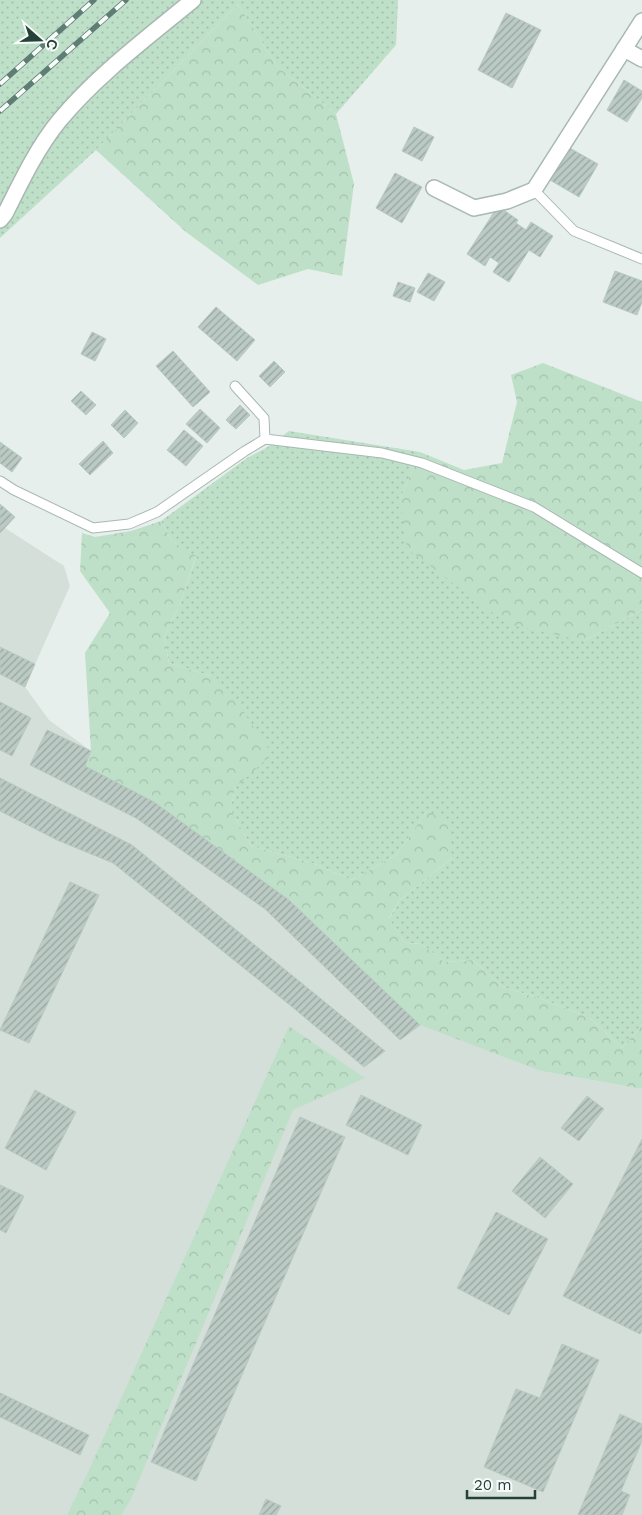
<svg xmlns="http://www.w3.org/2000/svg" width="642" height="1515" viewBox="0 0 642 1515" font-family="'Work Sans',sans-serif">
  <style>
    .built { fill: #d4dfda }
    .grass { fill: url(#grass-dots) }
    .forest { fill: url(#forest-crowns) }
    .building { fill: url(#building-hatch); stroke: #b8c9c2 }
    .lines { fill: none; stroke-linecap: round; stroke-linejoin: round }
    .lane-casing { stroke: #a8b8b2; stroke-width: 11 }
    .street-casing { stroke: #a8b8b2; stroke-width: 18 }
    .lane { stroke: #fff; stroke-width: 9 }
    .street { stroke: #fff; stroke-width: 15 }
    .rail-casing { stroke: #5f7d75; stroke-width: 5.5 }
    .rail { stroke: #f7fbf9; stroke-width: 4; stroke-dasharray: 11; stroke-linecap: butt }
  </style>
  <defs>
    <pattern id="grass-dots" width="8" height="8" patternUnits="userSpaceOnUse" patternTransform="scale(1.25)"><rect width="8" height="8" fill="#bfe0c8"/><path d="M2 2h.1M6 6h.1" fill="none" stroke="#a4c1ad" stroke-width="1.8" stroke-linecap="round"/></pattern>
    <pattern id="forest-crowns" width="20" height="18" patternUnits="userSpaceOnUse" patternTransform="scale(1.25)"><rect width="20" height="18" fill="#bfe0c8"/><path d="M2 6a3 3 0 1 1 6 0M12 15a3 3 0 1 1 6 0" fill="none" stroke="#a4c1ad"/></pattern>
    <pattern id="building-hatch" width="6" height="6" patternUnits="userSpaceOnUse" patternTransform="scale(1.25)"><rect width="6" height="6" fill="#bbcac4"/><path d="M-1 1l2-2M0 6l6-6M5 7l2-2" fill="none" stroke="#98a6a0"/></pattern>
  </defs>
  <rect width="100%" height="100%" fill="#e6efeb"/>
  <polygon class="built" points="0,504 5,528 64,566 70,586 25,687 49,720 91,751 85,766 154,802 289,900 541,1071 642,1089 642,1515 0,1515"/>
  <g class="grass">
    <polygon points="0,0 398,0 396,45 336,114 277,66 238,4 96,150 0,238"/>
    <polygon points="289,431 420,452 400,499 584,641 642,610 642,1025 622,1048 590,1018 542,999 503,987 473,960 444,962 422,944 405,943 389,919 399,901 452,858 427,811 396,855 352,880 312,863 251,846 230,809 236,787 211,676 169,663 164,637 180,604 196,557 172,541 161,521 247,458 266,448"/>
  </g>
  <g class="forest">
    <polygon points="238,4 277,66 336,114 354,184 342,276 308,269 258,285 186,232 96,150"/>
    <polygon points="543,363 642,402 642,610 584,641 508,624 407,549 400,499 420,452 464,470 502,463 517,402 511,375"/>
    <polygon points="161,521 172,541 196,556 180,604 164,637 169,663 211,676 240,707 272,754 236,787 230,809 251,846 312,863 352,880 396,855 427,811 449,822 452,858 399,901 389,918 405,943 422,944 444,962 473,960 503,987 542,999 590,1018 622,1048 642,1025 642,1089 541,1071 420,1025 289,900 154,802 85,766 91,751 85,653 110,613 80,571 82,533 95,537 131,531"/>
    <polygon points="289,1026 365,1078 293,1110 131,1499 121,1515 67,1515 88,1472"/>
  </g>
  <g class="building">
    <polygon points="506,13 541,30 512,88 478,70"/>
    <polygon points="624,80 642,91 642,98 627,122 607,110"/>
    <polygon points="414,127 434,137 422,161 402,151"/>
    <polygon points="568,147 598,164 579,197 550,180"/>
    <polygon points="395,173 422,187 402,223 376,208"/>
    <polygon points="498,206 518,220 516,223 526,230 531,222 553,236 540,257 529,250 509,282 493,272 499,263 490,257 485,266 467,254"/>
    <polygon points="615,271 642,281 642,302 637,315 603,302"/>
    <polygon points="428,273 445,282 434,301 417,292"/>
    <polygon points="398,282 415,288 410,302 393,296"/>
    <polygon points="216,307 255,340 237,361 198,327"/>
    <polygon points="92,332 106,339 95,361 81,354"/>
    <polygon points="173,351 210,392 193,407 156,366"/>
    <polygon points="274,361 285,372 270,387 259,376"/>
    <polygon points="81,391 96,405 86,415 71,401"/>
    <polygon points="240,405 250,415 236,429 226,420"/>
    <polygon points="200,409 220,428 207,443 186,424"/>
    <polygon points="125,410 138,423 124,438 111,425"/>
    <polygon points="184,430 203,446 186,466 167,450"/>
    <polygon points="103,441 113,453 90,475 79,464"/>
    <polygon points="0,442 22,458 12,472 0,463"/>
    <polygon points="0,504 15,517 0,533"/>
    <polygon points="0,647 35,664 25,687 0,674"/>
    <polygon points="0,702 31,718 12,756 0,750"/>
    <polygon points="47,730 91,751 85,766 154,802 289,900 420,1025 400,1040 265,909 136,818 30,765"/>
    <polygon points="0,778 132,845 385,1051 364,1067 291,1006 113,863 57,840 0,811"/>
    <polygon points="70,882 99,895 29,1043 0,1030"/>
    <polygon points="35,1090 76,1112 46,1170 5,1148"/>
    <polygon points="361,1095 422,1125 408,1155 346,1125"/>
    <polygon points="587,1096 604,1109 579,1141 561,1128"/>
    <polygon points="300,1117 345,1137 196,1481 151,1462"/>
    <polygon points="642,1139 642,1330 640,1334 563,1296"/>
    <polygon points="540,1157 573,1184 545,1218 512,1191"/>
    <polygon points="0,1185 24,1196 6,1233 0,1230"/>
    <polygon points="496,1212 548,1239 509,1315 457,1288"/>
    <polygon points="562,1344 599,1360 543,1492 484,1467 516,1389 540,1398"/>
    <polygon points="0,1393 89,1435 80,1455 0,1417"/>
    <polygon points="620,1414 642,1424 642,1441 621,1491 630,1495 622,1515 578,1515"/>
    <polygon points="266,1499 281,1506 276,1515 259,1515"/>
  </g>
  <g class="lines">
    <g class="lane-casing">
      <g id="lane">
        <polyline points="534,190 574,231 642,259"/>
        <polyline points="235,386 264,418 265,439 382,453 422,463 534,507 642,573"/>
        <polyline points="0,481 14,490 93,528 129,524 157,512 245,451 265,439"/>
      </g>
    </g>
    <g class="street-casing">
      <g id="street">
        <polyline points="624,49 642,59"/>
        <polyline points="434,188 474,208 507,201 534,190 642,21"/>
        <path d="M0,220L5,214C21,182 37,148 59,121C97,75 147,38 193,0"/>
      </g>
    </g>
    <use href="#lane" class="lane"/>
    <use href="#street" class="street"/>
    <g class="rail-casing">
      <g id="rail">
        <polyline points="0,84 94,0"/>
        <polyline points="0,111 126,0"/>
      </g>
    </g>
    <use href="#rail" class="rail"/>
  </g>
  <g transform="translate(40 40) rotate(110)" stroke="#f7fbf9" stroke-width="4" paint-order="stroke">
  <path d="M0-4L9 19L0 12L-9 19Z" fill="#24423a"/>
  <text y="-8" font-size="14" font-weight="bold" text-anchor="middle" fill="#24423a">С</text>
  </g>
  <path d="M467 1490v8h68v-8" fill="none" stroke="#24423a" stroke-width="2.5"/>
  <text x="474" y="1490" font-size="15" fill="#24423a" stroke="#f7fbf9" stroke-width="4" paint-order="stroke">20 m</text>
</svg>
